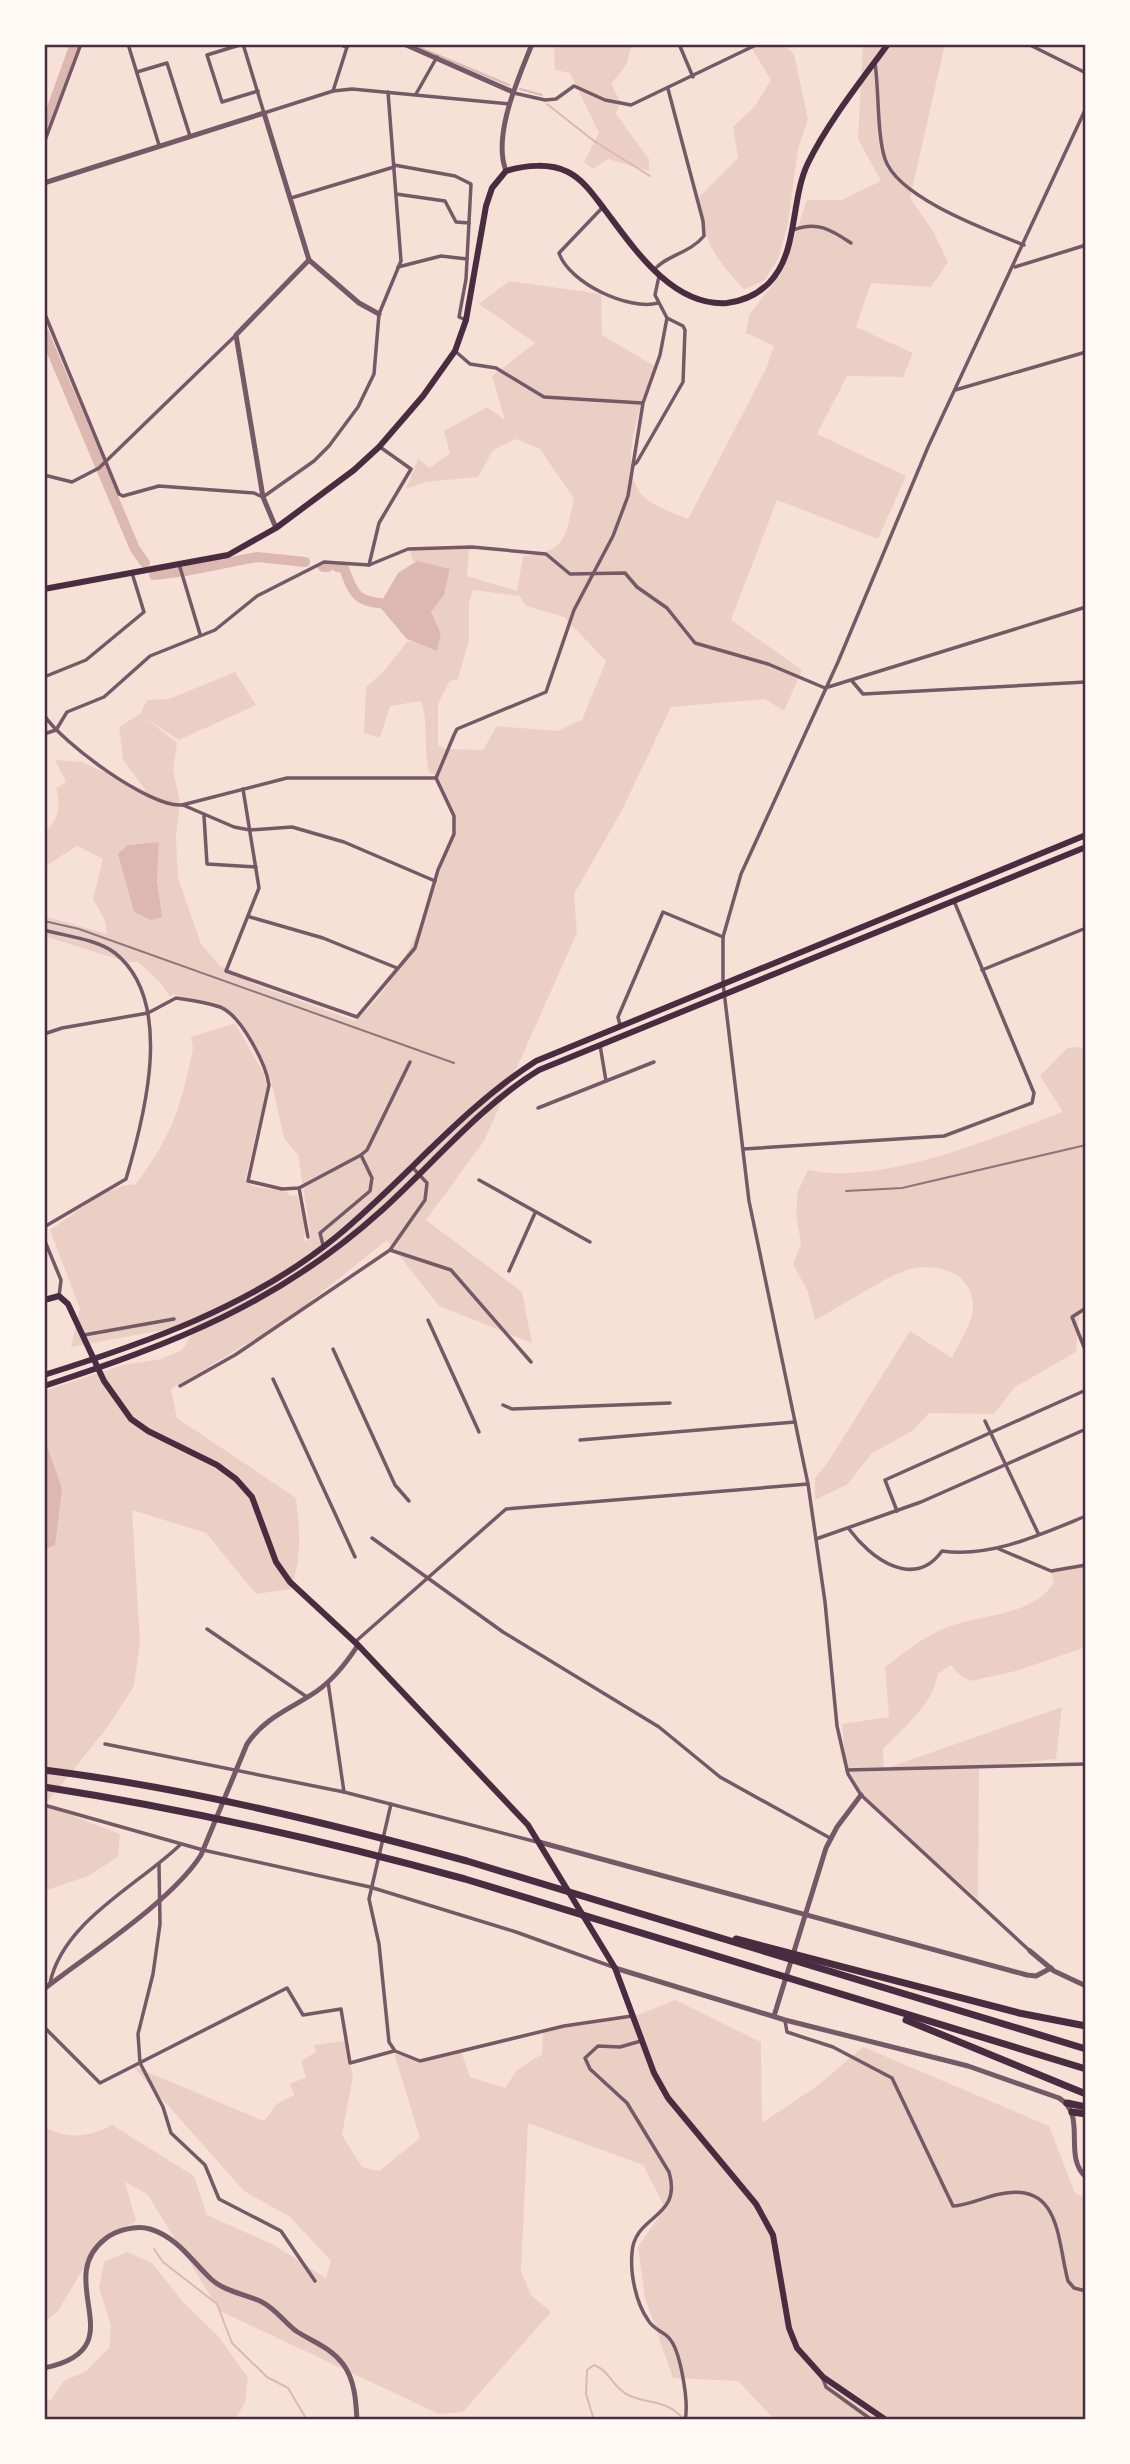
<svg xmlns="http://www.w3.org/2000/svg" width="1130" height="2464" viewBox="0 0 1130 2464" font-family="Quicksand,sans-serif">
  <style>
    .green { fill: #ebcfc5; fill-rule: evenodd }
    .water { fill: #dcb8b0 }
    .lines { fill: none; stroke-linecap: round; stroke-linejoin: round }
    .stream { stroke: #dcb8b0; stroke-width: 2 }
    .river { stroke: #dcb8b0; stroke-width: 10 }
    .minor { stroke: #755966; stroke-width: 3.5 }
    .tertiary { stroke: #755966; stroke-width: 5 }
    .primary { stroke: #4a2c40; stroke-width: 6 }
    .trunk { stroke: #4a2c40; stroke-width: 6 }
    .motorway { stroke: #4a2c40; stroke-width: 7 }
    .rail { stroke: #8f747c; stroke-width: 2 }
    .neatline { fill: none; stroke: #4a2c40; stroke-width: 2.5 }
  </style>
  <rect width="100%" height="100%" fill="#f7e1d7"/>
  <g class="green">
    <polygon points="554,44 632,44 626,65 611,84 620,101 616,114 649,159 649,171 608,159 593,169 584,162 599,133 570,73 555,70"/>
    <path d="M749,44H782L794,54L808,119L798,149L788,224L778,259L764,281L744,289C712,255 706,244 697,199L738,158L733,127L755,106L771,80Z"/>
    <path d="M863,44H945L910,198L933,231L948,262L931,287L871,283L856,327L913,353L903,377L847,376L817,434L906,476L878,539L777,500L731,620L802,670L784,711L765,699L671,707L622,810L574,894L577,933L484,1141L426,1220L522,1292L532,1343L439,1306L387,1240L287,1320L171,1389L177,1418L296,1498C300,1530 302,1558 291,1589L256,1594L206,1533L132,1510L140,1642L134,1686L106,1729L45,1805L120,1834L118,1857L88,1876L44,1891V1391L123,1365L161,1359L182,1350L194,1331L213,1325L163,1330L71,1347L80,1309L50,1230C69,1218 115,1180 135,1185C172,1137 181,1107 193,1048L191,1037L235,1023L264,1074L267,1085L245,1181L253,1186L288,1192L290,1196L297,1195L306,1231L303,1242L311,1238L298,1155L284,1138L271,1080L250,1037L239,1019L221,1008L173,994L170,997L160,982L138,962H127L44,936V916L107,934L105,921L93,899L103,859L77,846L44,867V832C59,821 61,805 56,788L66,782L55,760L82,762L146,791L123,759L119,727L140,714L147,700L169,699L235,672L256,705L179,740L145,718L177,743L173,769L180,803L176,836L178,878L201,944L220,966L239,973L251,983L355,1021C412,972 431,895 456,826L436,778L448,749L483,750L497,726L557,731L582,720L606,661L564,617L526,606L520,596L473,590L469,603V640L458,679L450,681L438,704V745L446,749L435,775L429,772C423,748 429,724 421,701L390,706L380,738L364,733L366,687L383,672L408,641L438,648L441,634L431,612L444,595L450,570L413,561L409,549L469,547L467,576L517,591L523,556C567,552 565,537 574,499L540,449L516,439L493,450L478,477L426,482L406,489L418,459L430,468L450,453L444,431L487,407L505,420L492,376L535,343L479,304L509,281L601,294L602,335L656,367C642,398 615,469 644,497C654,507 675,513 688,519L766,369L774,346L746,333L749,315L781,274L807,200H842L881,181L858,139ZM159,842L157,879L162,917L128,845Z"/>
    <path d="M1079,1047L1086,1052V1293L1078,1323L1076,1352L1015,1387L994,1414L929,1413L912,1431L871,1454L848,1484L815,1500V1478L828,1462L910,1331L952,1358C958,1344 973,1323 973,1308C973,1273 940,1263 911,1269C891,1273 837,1309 815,1320L808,1292L793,1264L801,1244L796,1214L798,1191L808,1170C884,1186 991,1138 1063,1112L1040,1076L1067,1048Z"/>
    <path d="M1086,1563V1647L1016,1671L970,1681L957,1673L951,1665L938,1674C931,1707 905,1726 883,1749L884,1769L1062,1707L1056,1759L979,1767L978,1899L862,1797L846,1765L842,1724L889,1717L885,1667C904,1653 923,1637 945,1628C982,1613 1029,1618 1054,1583L1051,1571Z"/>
    <path d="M675,2000L761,2042L762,2123L817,2086L863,2047L1049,2126L1075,2193L1086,2197V2420H775L738,2381L673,2378L645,2298L638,2247L665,2208L643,2165L528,2123L521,2271L531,2295L551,2312L463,2412L439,2414L220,2311L147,2194L125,2182L136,2221L100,2240L58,2311L44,2322V2126C64,2140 92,2137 112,2125L194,2176L207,2215L274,2245L326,2278L331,2261L290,2217L244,2191L133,2066L264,2121L277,2104L294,2095L290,2084L306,2077L301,2061L316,2052L314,2045L345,2041L353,2076L342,2135L362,2167L379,2171L420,2138L394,2053L420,2061L461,2051L470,2077L505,2088L517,2070L542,2054L543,2031L638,2015Z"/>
    <polygon points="127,2252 152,2263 182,2301 218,2336 248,2378 245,2402 235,2420 44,2420 44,2399 51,2400 64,2381 86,2371 109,2348 111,2326 99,2288 104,2262"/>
  </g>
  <g class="water">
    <polygon points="417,561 450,569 444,595 431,612 441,634 437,651 407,639 379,606 398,573"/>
    <polygon points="159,842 157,880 162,917 151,920 134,912 118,854 128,845"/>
    <polygon points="44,1437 62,1489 55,1545 44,1550"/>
  </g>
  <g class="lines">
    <g class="stream">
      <polyline points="411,44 509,85"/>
      <polyline points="520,89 542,95"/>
      <polyline points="547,104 594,141 650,176"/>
      <polyline points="154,2249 163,2262 217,2304 232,2343 267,2377 288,2388 307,2420"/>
      <path d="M594,2420L586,2394L587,2370L594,2365C610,2371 613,2388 628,2395C649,2405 668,2399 684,2420"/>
    </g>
    <g class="river">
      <polyline points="44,130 75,44"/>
      <polyline points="44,333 135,549 145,563"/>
      <polyline points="323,567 328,567"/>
      <path d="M337,567L344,568C354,597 358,602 389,604"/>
      <polyline points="185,571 257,557 305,562"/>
      <polyline points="154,575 178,572"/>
    </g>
    <g class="minor">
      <polyline points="128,44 159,145"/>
      <polyline points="243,44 264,113 333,91 352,89 510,104"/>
      <polyline points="243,44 207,55 222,102 258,91"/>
      <polyline points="338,44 347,47"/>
      <polyline points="679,44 693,77"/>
      <polyline points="1028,44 1086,73"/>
      <path d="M875,63C879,90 877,135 885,159C898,198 987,230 1024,245"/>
      <polyline points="137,72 167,63 190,136"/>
      <polyline points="333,91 348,44"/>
      <polyline points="514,93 545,100 556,99 574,86 605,100 631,105 758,44"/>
      <polyline points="416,94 437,57"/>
      <polyline points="44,143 81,44"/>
      <polyline points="394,165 455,176 471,184 466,279 459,317 466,320"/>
      <polyline points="396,194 445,201 456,222 469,223"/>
      <polyline points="291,198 394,167"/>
      <path d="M602,208L559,253C569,283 629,311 658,303"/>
      <path d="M793,230C817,221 830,229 851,243"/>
      <polyline points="398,267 441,256 467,259"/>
      <polyline points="1015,267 1086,245"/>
      <path d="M654,270C666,255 689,254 704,236L703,221L668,89"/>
      <polyline points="44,312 119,494 123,496 159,486 254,493 263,497 314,461 329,446 358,407 374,374 379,314 401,261 388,92"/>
      <polyline points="455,351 470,364 496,368 544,397 642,403"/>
      <polyline points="955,390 1086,352"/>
      <polyline points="633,465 637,462 683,382 685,330 683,326 667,318"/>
      <polyline points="44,475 72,482 99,468 236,335"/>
      <polyline points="179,564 200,634"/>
      <polyline points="369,565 379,523 411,469 380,447"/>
      <polyline points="44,677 86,660 144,612 132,573"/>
      <polyline points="852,681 863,694 1086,682"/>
      <path d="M44,715C62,743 150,808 182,805L287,778H436"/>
      <polyline points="44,734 56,730 67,712 104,697 150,656 215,630 257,596 324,562 369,565 408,549 472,547 546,554 570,574 625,573 637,587 667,608 695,643 768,664 825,688 1086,607"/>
      <polyline points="243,789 259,888 226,971 357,1017 415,948 438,870 454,834 454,816 436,778 454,735 457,729 546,692 574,610 613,536 628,496 643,403 660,355 667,318 655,295 659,276"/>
      <polyline points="183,805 234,827 250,830 292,827 344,842 435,881"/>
      <polyline points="204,816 207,864 256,867"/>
      <polyline points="250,917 323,938 397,968"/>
      <path d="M44,930C65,936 97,939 115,953C175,1001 145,1115 126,1179L44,1227"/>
      <polyline points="982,970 1086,928"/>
      <polyline points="620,1025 618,1017 663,912 723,937"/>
      <path d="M44,1034L62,1028L148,1013L176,998C190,1000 206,1002 220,1007C241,1015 266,1064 269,1085L248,1181L282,1189L299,1188L361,1155L367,1150L410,1062"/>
      <polyline points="600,1045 606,1081"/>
      <polyline points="538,1108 654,1062"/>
      <polyline points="743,1149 944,1136 1032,1103 1034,1093 954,901"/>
      <polyline points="479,1180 590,1242"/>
      <polyline points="299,1188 308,1237"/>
      <polyline points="44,1239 61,1280 59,1296"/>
      <polyline points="323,1245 320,1233 370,1191 372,1178 361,1155"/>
      <polyline points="390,1250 451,1270 531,1362"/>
      <polyline points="509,1271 535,1213"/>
      <polyline points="1086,1308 1072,1317 1086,1352"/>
      <polyline points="428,1320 479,1432"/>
      <polyline points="84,1335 174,1319"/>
      <polyline points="333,1349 395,1485 409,1501"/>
      <polyline points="273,1379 355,1557"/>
      <polyline points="180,1386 235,1355 390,1250 425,1200 427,1183 413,1168"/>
      <polyline points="503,1405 512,1409 670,1403"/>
      <polyline points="985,1421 1038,1533"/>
      <polyline points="580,1440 795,1422"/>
      <polyline points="897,1511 885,1480 1086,1390"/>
      <path d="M849,1529C871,1559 914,1590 942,1551C991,1558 1042,1534 1086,1516"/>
      <polyline points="372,1538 503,1632 659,1727 720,1777 830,1838"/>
      <polyline points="816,1539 921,1502 1086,1429"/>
      <polyline points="999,1549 1051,1571 1086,1565"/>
      <polyline points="207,1629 307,1697"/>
      <polyline points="355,1642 506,1509 808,1484"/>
      <polyline points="328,1682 344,1792"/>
      <polyline points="105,1744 344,1792 537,1842"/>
      <polyline points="847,1770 1086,1764"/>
      <polyline points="391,1804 369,1899 379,1944 389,2042 395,2051 420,2061 564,2026 632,2016"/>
      <polyline points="44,1805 203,1850 370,1887 516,1932 613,1967"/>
      <polyline points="159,1864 160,1924 153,1974 138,2034 140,2063 163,2107 171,2133 205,2165 219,2199 281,2231 315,2281"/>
      <polyline points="1030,1951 861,1795 848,1774 837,1726 825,1602 808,1484 749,1201 723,983 723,937 741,874 838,662 928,447 1086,108"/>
      <path d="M50,1983C63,1921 139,1885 181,1844"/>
      <path d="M785,2021L787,2032L833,2047L892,2078L953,2206C969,2205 984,2197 1000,2194C1061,2181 1057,2240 1068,2281L1074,2288L1086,2291"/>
      <polyline points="44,2027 100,2083 287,1988 303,2015 341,2009 350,2063 394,2051"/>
      <path d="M641,2041L620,2047L598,2046L585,2058L590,2069L627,2103L669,2172C683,2219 634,2214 632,2253C630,2274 636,2303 648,2320C653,2329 662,2331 668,2337C681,2349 689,2404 685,2420"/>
      <polyline points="823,2379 826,2387 872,2420"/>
    </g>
    <g class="tertiary">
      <polyline points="404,44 513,92"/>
      <path d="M506,171C492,135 519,77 532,44"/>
      <polyline points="44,183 264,113 309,260 359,303 379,314"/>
      <polyline points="276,528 263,497 236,335 309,260"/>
      <polyline points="539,1842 1027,1975 1036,1976 1051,1968"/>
      <polyline points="1030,1951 1054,1971 1086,1986"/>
      <path d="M615,1968L785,2020L968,2066L1059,2098C1088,2115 1062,2156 1086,2177"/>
      <path d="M44,1989C89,1954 172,1901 201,1855L247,1744C266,1716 291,1709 317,1691C334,1679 347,1662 358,1645"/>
      <polyline points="774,2016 826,1848 837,1827 861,1795"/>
      <path d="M44,2368C138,2349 51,2281 105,2239C116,2230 136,2225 150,2229C177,2237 192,2261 211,2279C224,2291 244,2294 260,2301C275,2308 283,2321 296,2331C313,2342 330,2347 343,2364C355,2380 356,2402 357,2420"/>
    </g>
    <polyline class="primary" points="44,1300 59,1296 68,1304 104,1381 131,1419 148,1431 217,1465 236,1479 252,1497 276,1562 290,1582 358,1645 528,1825 615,1968 654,2073 668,2098 756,2204 773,2235 789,2328 797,2348 823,2377 886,2420"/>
    <g class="trunk">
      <path d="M44,589L228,555L276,528L354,470L379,447L423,396L455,351L466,320L486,206L492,188L506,171C525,165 550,163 568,172C584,180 595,197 605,210C633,247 672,307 727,303C743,301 757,295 769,283C799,252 790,200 808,163C828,122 861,81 888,44"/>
      <path d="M44,1375C146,1343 252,1306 336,1237C404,1181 461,1109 536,1061L1086,835"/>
      <path d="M44,1386C172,1344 278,1304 381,1211C433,1164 479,1107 539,1070L1086,847"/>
    </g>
    <g class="motorway">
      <path d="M44,1770C187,1788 328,1823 467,1861L1086,2049"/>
      <path d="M44,1787C186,1809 326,1841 465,1879L1086,2069"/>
      <polyline points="736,1939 1019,2013 1086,2026"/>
      <polyline points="906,2020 1086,2094"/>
      <polyline points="1067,2103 1086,2107"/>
      <polyline points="1072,2112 1086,2114"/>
    </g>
    <g class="rail">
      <polyline points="44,921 79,929 454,1063"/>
      <polyline points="846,1191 902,1188 1086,1145"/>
    </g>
  </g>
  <rect width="1130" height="2464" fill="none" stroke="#fffaf5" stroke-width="91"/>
  <rect x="46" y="46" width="1038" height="2372" class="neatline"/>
</svg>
